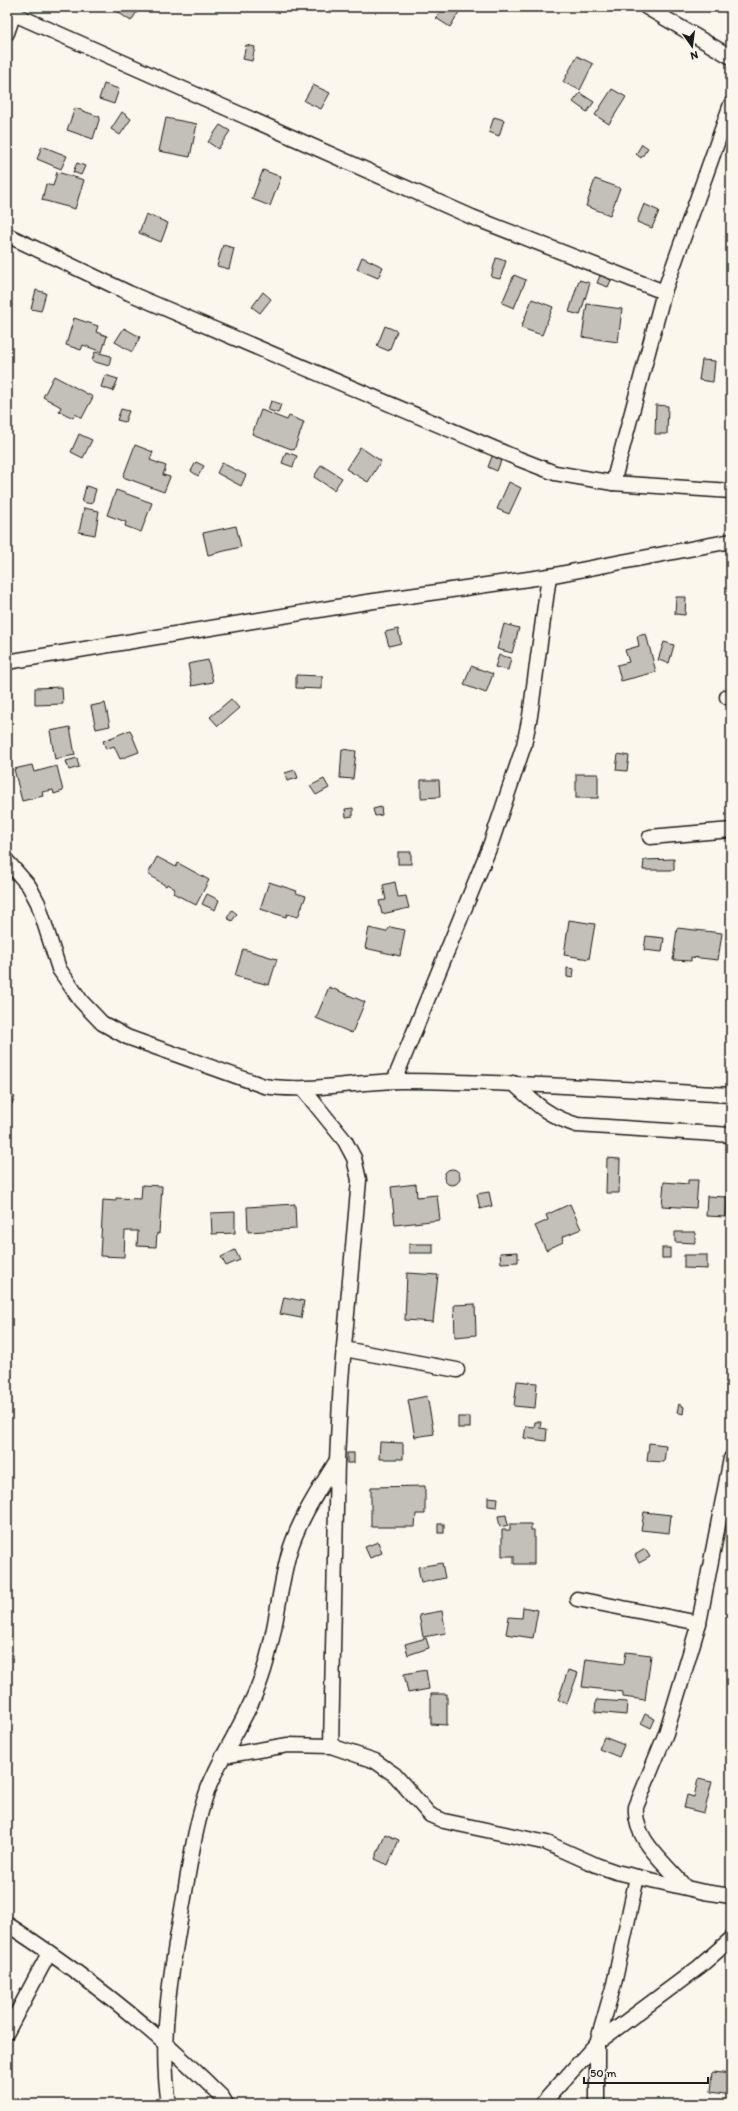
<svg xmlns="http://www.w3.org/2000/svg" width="738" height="2111" viewBox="0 0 738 2111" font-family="Itim,sans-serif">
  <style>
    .building { fill: #c3c0b8; stroke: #1c1c1c }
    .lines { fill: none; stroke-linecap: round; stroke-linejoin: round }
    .street-casing { stroke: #1c1c1c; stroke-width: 17 }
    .street { stroke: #fbf7ec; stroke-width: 14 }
  </style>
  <rect width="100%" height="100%" fill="#fbf7ec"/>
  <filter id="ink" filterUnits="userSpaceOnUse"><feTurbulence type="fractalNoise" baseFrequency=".025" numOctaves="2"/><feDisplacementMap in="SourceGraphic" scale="8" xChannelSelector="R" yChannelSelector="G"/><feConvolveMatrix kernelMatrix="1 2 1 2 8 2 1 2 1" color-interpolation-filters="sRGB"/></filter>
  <g filter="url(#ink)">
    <g class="building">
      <polygon points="110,7 140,7 131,21"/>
      <polygon points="443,7 462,7 450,27 436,18"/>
      <polygon points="246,45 255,47 252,61 243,59"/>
      <polygon points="577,56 593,64 580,90 563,82"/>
      <polygon points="104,84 119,89 114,104 99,99"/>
      <polygon points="313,85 330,93 321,109 304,101"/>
      <polygon points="612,89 626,97 609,124 595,115"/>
      <polygon points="580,93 594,102 587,112 573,102"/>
      <polygon points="75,108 100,117 93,139 67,130"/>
      <polygon points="122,112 131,119 120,135 111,129"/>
      <polygon points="494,117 504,120 499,136 489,132"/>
      <polygon points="166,118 197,124 190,157 159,151"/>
      <polygon points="220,125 230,131 218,149 208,142"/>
      <polygon points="642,144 648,148 641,158 636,154"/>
      <polygon points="42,146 67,156 61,169 37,159"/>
      <polygon points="77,163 85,166 81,175 73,172"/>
      <polygon points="263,170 281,177 270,206 252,199"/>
      <polygon points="57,172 84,180 75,209 42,200 46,184 53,186"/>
      <polygon points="595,179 620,188 610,215 586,206"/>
      <polygon points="644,204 659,211 652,228 637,222"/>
      <polygon points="146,214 168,223 161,242 139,233"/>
      <polygon points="223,245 234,248 229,269 217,266"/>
      <polygon points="362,257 383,267 378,278 357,269"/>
      <polygon points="496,258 506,261 500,279 491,277"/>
      <polygon points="601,273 612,278 608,287 597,283"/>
      <polygon points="514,275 526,280 514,308 502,303"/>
      <polygon points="579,280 590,283 580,315 569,312"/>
      <polygon points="36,290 46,293 41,311 31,309"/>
      <polygon points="263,292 271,299 260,313 252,307"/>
      <polygon points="532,299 553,307 542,335 521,328"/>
      <polygon points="587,304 622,309 618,342 582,337"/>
      <polygon points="74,318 98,326 96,332 107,336 102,352 83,345 81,350 66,345"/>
      <polygon points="385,326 397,331 389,351 377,346"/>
      <polygon points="124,328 140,337 132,352 115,342"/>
      <polygon points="95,352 111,356 109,366 92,361"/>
      <polygon points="702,360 715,361 713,382 699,380"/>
      <polygon points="105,375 118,379 113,391 101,387"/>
      <polygon points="54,376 93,397 82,418 75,414 73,418 59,411 61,407 43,397"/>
      <polygon points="271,401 281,404 278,413 268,410"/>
      <polygon points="656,405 668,406 667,434 655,434"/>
      <polygon points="121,409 129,411 125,422 117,420"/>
      <polygon points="261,410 287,420 289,416 304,422 294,450 252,434"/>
      <polygon points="79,434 92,440 83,458 71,452"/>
      <polygon points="135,445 153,452 150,460 166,466 163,475 170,477 164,492 123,477"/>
      <polygon points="360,447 381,461 368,482 346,469"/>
      <polygon points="286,452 297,456 293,467 282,463"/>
      <polygon points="493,454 502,458 497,471 488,467"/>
      <polygon points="196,462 204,466 198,476 191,471"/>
      <polygon points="222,463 246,475 241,486 217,473"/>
      <polygon points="321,465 342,478 334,490 314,477"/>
      <polygon points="509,482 521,488 509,514 497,509"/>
      <polygon points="86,486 96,489 92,504 82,502"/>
      <polygon points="116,490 152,503 141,532 125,526 126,522 107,515"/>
      <polygon points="84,508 99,511 95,535 79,532"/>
      <polygon points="236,526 241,547 208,555 203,533"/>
      <polygon points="676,597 686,597 685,615 675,614"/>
      <polygon points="504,624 519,628 512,653 497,649"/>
      <polygon points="398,629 401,643 389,646 385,632"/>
      <polygon points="646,634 656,672 621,681 617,665 629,662 625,650 639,646 637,636"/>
      <polygon points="664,642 674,645 669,663 658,660"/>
      <polygon points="499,655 511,658 508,670 495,667"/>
      <polygon points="208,660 213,682 192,686 188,664"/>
      <polygon points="471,666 493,674 486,693 464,685"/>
      <polygon points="296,675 322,676 322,689 296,688"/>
      <polygon points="62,687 63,704 35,705 35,688"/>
      <polygon points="231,699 239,708 218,726 210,717"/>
      <polygon points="105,703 110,726 96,729 91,706"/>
      <polygon points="70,727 75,755 55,759 50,731"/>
      <polygon points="130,730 139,752 120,759 114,746 106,749 103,741"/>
      <polygon points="342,749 356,751 353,779 340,778"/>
      <polygon points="618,754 629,756 627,771 616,770"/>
      <polygon points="77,758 79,767 69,770 66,761"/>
      <polygon points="32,765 34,772 57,766 63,791 54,794 53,790 42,792 43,796 22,801 14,769"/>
      <polygon points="295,770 298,778 287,781 285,773"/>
      <rect x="576" y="774" width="22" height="24"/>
      <polygon points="324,779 329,788 316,795 310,786"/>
      <polygon points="421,780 439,780 440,797 421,798"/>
      <polygon points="381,807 382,815 375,816 373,809"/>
      <polygon points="353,808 353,816 346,817 345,809"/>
      <rect x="398" y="852" width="13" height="12"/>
      <polygon points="157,857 176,867 178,863 209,880 196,905 173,893 175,889 167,884 166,886 148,874"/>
      <polygon points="674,859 674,870 643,870 644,860"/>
      <polygon points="269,882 297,891 296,893 306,896 298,917 287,914 286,917 260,909"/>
      <polygon points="395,882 398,897 406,896 409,908 382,914 379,901 386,900 383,885"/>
      <polygon points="207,894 219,900 215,910 202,904"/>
      <polygon points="232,910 237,914 232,921 227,918"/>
      <polygon points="569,920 595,924 589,959 564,955"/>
      <polygon points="390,927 405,930 400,956 365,948 369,928 386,932"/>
      <polygon points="677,928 722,933 718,960 691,957 691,961 673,960"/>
      <polygon points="646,936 664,938 662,952 644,950"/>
      <polygon points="243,949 277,959 269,985 235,976"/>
      <polygon points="567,968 574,969 573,978 567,977"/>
      <polygon points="329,987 365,1002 352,1033 316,1018"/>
      <polygon points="7,1094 15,1097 10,1108 7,1107"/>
      <polygon points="607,1158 620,1159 619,1193 606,1193"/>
      <circle cx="452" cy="1177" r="8"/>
      <polygon points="688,1180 698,1180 696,1208 662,1206 664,1182 688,1184"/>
      <polygon points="416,1184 417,1197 437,1195 440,1220 395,1225 391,1187"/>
      <polygon points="142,1185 162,1186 159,1234 157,1233 156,1247 137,1246 138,1231 125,1231 124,1257 100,1256 103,1200 116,1201 116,1198 141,1199"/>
      <polygon points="489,1192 492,1206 480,1209 477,1194"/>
      <polygon points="707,1196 727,1197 726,1217 706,1216"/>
      <polygon points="295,1204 296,1229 248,1232 247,1207"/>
      <polygon points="570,1204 581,1229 562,1237 563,1242 546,1250 535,1226 548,1220 546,1215"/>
      <polygon points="235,1212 235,1233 212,1234 211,1213"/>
      <polygon points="675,1232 695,1232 695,1243 675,1242"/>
      <rect x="409" y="1244" width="24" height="9"/>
      <rect x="662" y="1248" width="8" height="10"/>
      <polygon points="235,1250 240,1260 226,1266 221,1257"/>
      <polygon points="518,1252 518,1262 501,1263 500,1253"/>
      <polygon points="684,1255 707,1255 707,1269 684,1268"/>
      <polygon points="407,1273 438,1275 433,1322 405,1320"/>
      <polygon points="284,1297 304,1301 301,1318 280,1314"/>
      <polygon points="475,1304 476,1335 455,1337 454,1305"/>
      <polygon points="517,1381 537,1383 535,1408 514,1406"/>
      <polygon points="427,1396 434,1434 415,1437 408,1400"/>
      <polygon points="679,1404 684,1407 683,1414 677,1412"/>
      <rect x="458" y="1417" width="12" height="11"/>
      <polygon points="535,1422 541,1422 540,1428 547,1429 546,1441 524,1438 526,1426 534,1427"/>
      <polygon points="380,1442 403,1443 403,1459 379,1459"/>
      <polygon points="649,1443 666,1445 664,1462 647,1461"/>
      <rect x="347" y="1453" width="7" height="10"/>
      <polygon points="425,1486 425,1514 416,1514 415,1527 371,1527 371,1487"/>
      <polygon points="488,1497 498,1498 497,1507 488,1506"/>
      <polygon points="644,1512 671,1515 669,1533 641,1530"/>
      <polygon points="506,1515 508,1525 500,1527 498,1516"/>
      <rect x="438" y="1524" width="6" height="9"/>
      <polygon points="510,1524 531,1524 531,1530 534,1530 534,1564 514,1564 514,1556 502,1556 502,1530 510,1530"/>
      <polygon points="378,1542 382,1553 370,1558 365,1547"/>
      <polygon points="645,1549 650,1557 639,1563 635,1555"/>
      <polygon points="442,1563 445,1578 421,1583 418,1567"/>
      <polygon points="523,1607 538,1610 533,1638 506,1634 509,1617 522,1618"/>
      <polygon points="442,1611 446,1633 423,1637 419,1615"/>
      <polygon points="426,1638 429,1648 408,1655 405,1644"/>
      <polygon points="626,1652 651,1655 645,1700 623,1697 623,1692 582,1687 586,1659 624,1664"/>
      <polygon points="426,1670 429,1689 408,1693 404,1674"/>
      <polygon points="568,1670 578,1673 567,1704 558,1700"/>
      <polygon points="431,1694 447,1694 447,1725 431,1724"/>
      <polygon points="596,1700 627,1702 626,1715 595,1712"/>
      <polygon points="645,1714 655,1719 651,1728 641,1723"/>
      <polygon points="604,1737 624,1745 619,1757 599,1749"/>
      <polygon points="698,1779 712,1782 704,1813 684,1808 687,1795 694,1797"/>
      <polygon points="385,1834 399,1840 388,1865 375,1859"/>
      <polygon points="713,2072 731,2074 731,2095 711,2092"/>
    </g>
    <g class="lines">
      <g class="street-casing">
        <g id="street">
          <polyline points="646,7 731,57"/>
          <polyline points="14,14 472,217 664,292"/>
          <polyline points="7,33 16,7"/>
          <polyline points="731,104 664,292 613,483 731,491"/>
          <polyline points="7,235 129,293 519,459 555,473 613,483"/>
          <polyline points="7,662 367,602 549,576 731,541"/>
          <polyline points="727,697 731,697"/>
          <polyline points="650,837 731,830"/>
          <path d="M7,861L29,886L38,903L59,969L81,1001L102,1023L127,1037L264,1086C310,1093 356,1081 402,1081C512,1082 621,1089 731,1095"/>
          <polyline points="394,1081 490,846 524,745 530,716 549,576"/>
          <path d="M513,1083C535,1103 547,1116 577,1125L731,1135"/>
          <polyline points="303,1089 345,1141 354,1158 359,1180 341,1380 337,1460 331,1746"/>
          <polyline points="344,1349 457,1370"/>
          <polyline points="577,1599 699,1623"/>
          <polyline points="223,1756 288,1745 331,1746 375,1761 395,1775 430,1815 444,1821 547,1843 596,1865 616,1872 704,1892 731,1896"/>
          <path d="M684,1886C666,1863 633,1840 636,1807L666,1733L699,1623L731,1458"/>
          <path d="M7,1924C84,1974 157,2032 222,2097L226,2104"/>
          <polyline points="7,2032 49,1953"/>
          <path d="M169,2104C158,2034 173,1961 185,1892C191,1857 196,1822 208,1789C223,1750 249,1716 262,1676C276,1636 278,1593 289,1553C299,1519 319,1490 337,1460"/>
          <polyline points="542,2104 597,2043 699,1967 731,1939"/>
          <polyline points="597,2104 597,2043 614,1984 637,1877"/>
        </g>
      </g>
      <use href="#street" class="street"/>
    </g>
  </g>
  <rect width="738" height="2111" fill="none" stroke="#fbf7ec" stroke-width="24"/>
  <rect x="12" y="12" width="714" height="2087" fill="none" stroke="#1c1c1c" stroke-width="1.5" filter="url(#ink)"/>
  <g transform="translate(692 46) rotate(166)" stroke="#fbf7ec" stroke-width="3" paint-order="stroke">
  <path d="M0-3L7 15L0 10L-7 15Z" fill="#1c1c1c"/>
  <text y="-6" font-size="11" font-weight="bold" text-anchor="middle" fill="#1c1c1c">N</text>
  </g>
  <path d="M584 2077v6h124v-6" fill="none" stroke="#1c1c1c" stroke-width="2"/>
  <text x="590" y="2077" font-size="12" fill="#1c1c1c" stroke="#fbf7ec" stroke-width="3" paint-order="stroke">50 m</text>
</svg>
